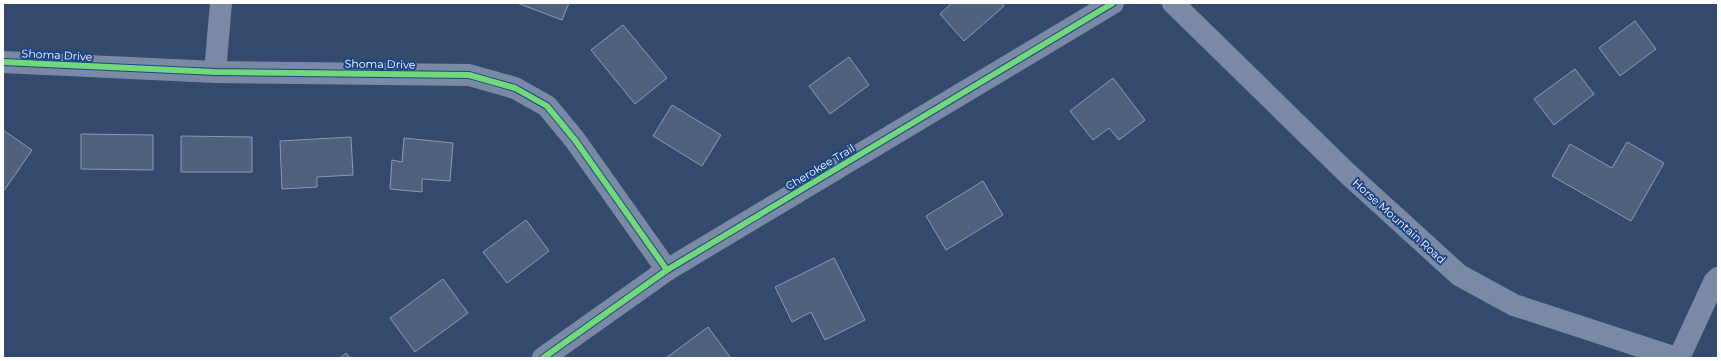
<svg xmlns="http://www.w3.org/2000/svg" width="1721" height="361" viewBox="0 0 1721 361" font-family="Montserrat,sans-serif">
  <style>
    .building { fill: #50617e; stroke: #8e9bb1 }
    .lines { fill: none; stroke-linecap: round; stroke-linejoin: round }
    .minor { stroke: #7b8aa4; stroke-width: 22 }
    .tertiary { stroke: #7b8aa4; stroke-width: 22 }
    .cycleway-casing { stroke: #1b4386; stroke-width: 8 }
    .cycleway { stroke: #71d979; stroke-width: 6 }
    .labels { text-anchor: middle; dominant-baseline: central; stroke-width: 4; stroke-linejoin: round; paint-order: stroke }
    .street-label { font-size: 11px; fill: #fff; stroke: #1b4386 }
  </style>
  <rect width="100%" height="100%" fill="#34496e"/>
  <g class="building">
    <polygon points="517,3 569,3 562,20"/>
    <polygon points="952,3 1001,3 1004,6 964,41 940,14"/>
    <polygon points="1635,21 1656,49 1620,76 1599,48"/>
    <polygon points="623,25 667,78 635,104 591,50"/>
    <polygon points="849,57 869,85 830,114 809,86"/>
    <polygon points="1575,69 1594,94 1554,125 1534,99"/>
    <polygon points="1113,78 1145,120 1119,140 1109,128 1093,140 1070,111"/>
    <polygon points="672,105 721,135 702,166 653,136"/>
    <polygon points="3,130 32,150 3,192"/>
    <polygon points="81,134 153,135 153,170 81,169"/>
    <polygon points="181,136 252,137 252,172 181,172"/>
    <polygon points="351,137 353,175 317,177 317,187 282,189 280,141"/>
    <polygon points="404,138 453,143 450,181 422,179 422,192 390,189 392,160 402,162"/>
    <polygon points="1627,142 1664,163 1631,221 1552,176 1570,144 1612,168"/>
    <polygon points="983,181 1003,215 946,250 926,216"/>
    <polygon points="526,220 549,251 507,283 483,252"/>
    <polygon points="834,258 865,320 825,340 811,312 792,322 775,287"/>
    <polygon points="443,279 468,313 415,352 390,318"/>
    <polygon points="708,327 730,357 728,358 666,358"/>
    <polygon points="346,353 350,358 340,358"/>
  </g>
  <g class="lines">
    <g class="minor">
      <polyline points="3,62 215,72 469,75 515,88 547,106 575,140 667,270"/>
      <polyline points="215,72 221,3"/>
      <polyline points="543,358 667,270 1113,3"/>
      <polyline points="1679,358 1714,282 1718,278"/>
    </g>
    <polyline class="tertiary" points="1173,3 1348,174 1459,275 1514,305 1676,358"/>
    <g class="cycleway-casing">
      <g id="cycleway">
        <polyline points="3,62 215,72 469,75 515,88 547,106 575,140 667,270"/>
        <polyline points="543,358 667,270 1113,3"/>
      </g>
    </g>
    <use href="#cycleway" class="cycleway"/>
  </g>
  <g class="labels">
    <g class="street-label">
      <text transform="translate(57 55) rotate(3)">Shoma Drive</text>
      <text transform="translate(380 64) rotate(1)">Shoma Drive</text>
      <text transform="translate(820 167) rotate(-31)">Cherokee Trail</text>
      <text transform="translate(1399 221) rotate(42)">Horse Mountain Road</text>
    </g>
  </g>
  <rect width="1721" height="361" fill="none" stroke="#ffffff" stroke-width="8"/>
</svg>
